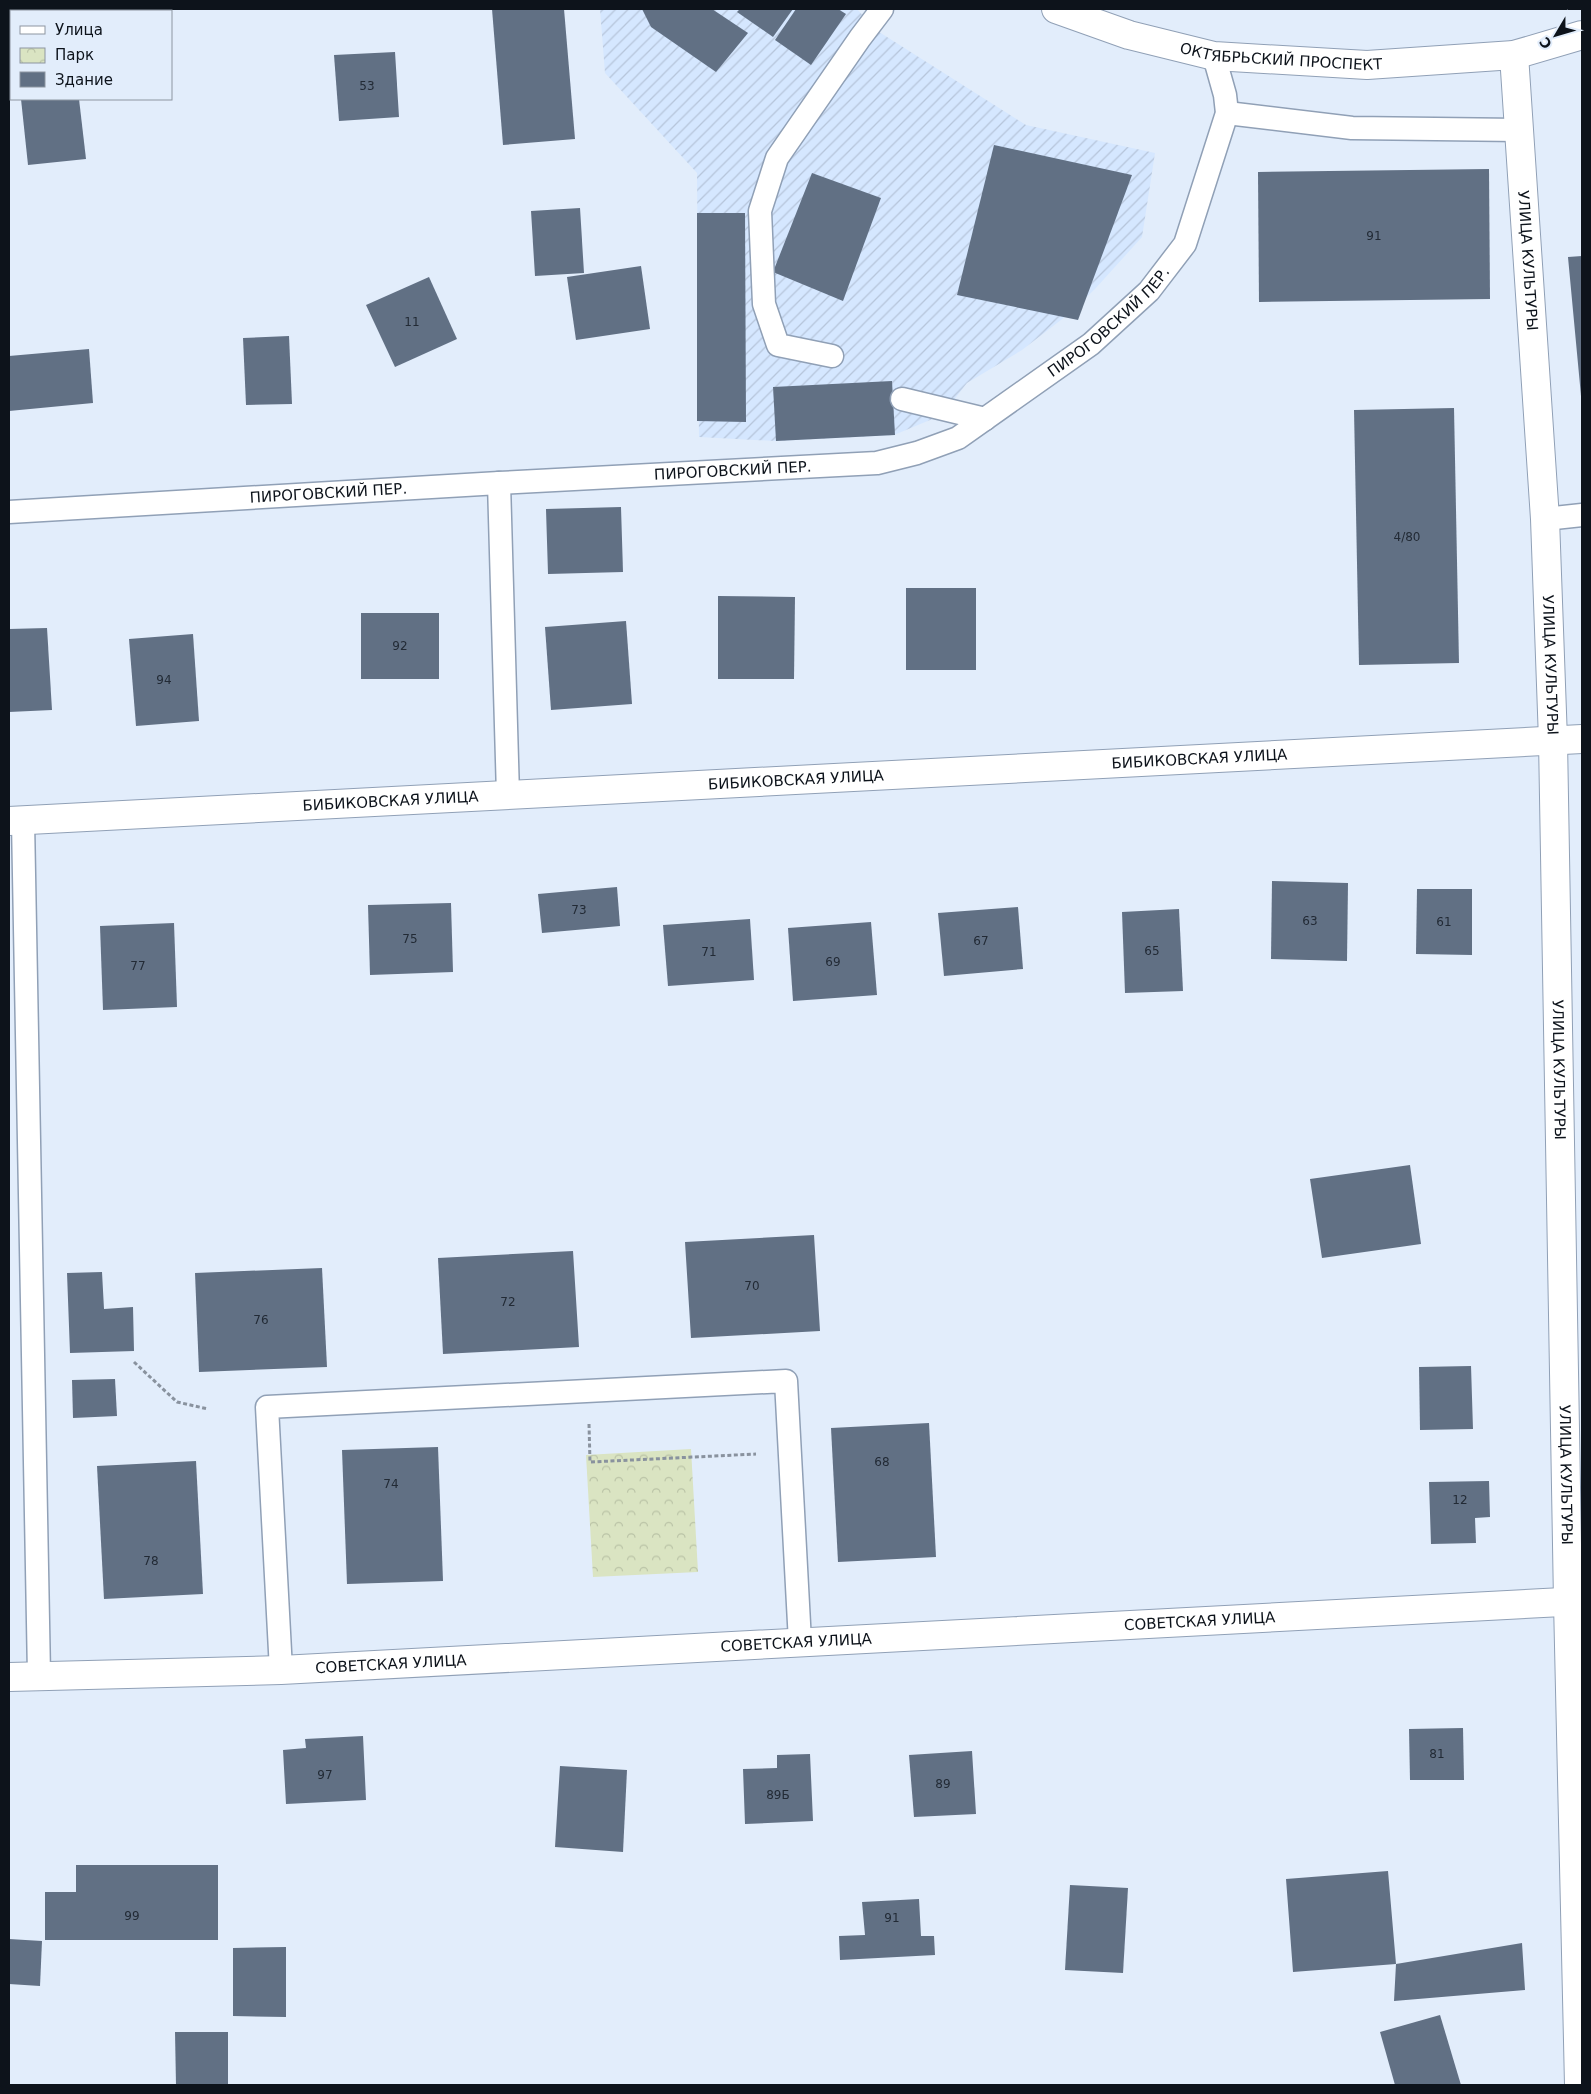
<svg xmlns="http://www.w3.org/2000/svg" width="1591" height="2094" viewBox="0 0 1591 2094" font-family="'DejaVu Sans',sans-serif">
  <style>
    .industrial { fill: url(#industrial-furrows) }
    .park { fill: url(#park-crowns) }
    .building { fill: #617084 }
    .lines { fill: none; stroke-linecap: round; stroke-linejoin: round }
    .service-casing { stroke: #90a0b6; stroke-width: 25 }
    .minor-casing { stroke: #90a0b6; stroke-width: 30 }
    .tertiary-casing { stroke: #90a0b6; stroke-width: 30 }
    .path { stroke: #89929e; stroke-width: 3; stroke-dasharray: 4 2.5; stroke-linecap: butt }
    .service { stroke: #fff; stroke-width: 22 }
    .minor { stroke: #fff; stroke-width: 28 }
    .tertiary { stroke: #fff; stroke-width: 28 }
    .labels { text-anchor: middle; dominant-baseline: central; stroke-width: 4; stroke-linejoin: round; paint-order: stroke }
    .number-label { font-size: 12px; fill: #222a35 }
    .street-label { font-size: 15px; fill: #0d131b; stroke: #e2edfb }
  </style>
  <defs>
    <pattern id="industrial-furrows" width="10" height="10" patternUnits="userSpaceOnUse" patternTransform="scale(1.25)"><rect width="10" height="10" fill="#d5e7ff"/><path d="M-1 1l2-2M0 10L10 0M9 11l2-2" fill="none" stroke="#b6c5da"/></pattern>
    <pattern id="park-crowns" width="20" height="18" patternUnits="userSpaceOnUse" patternTransform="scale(1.25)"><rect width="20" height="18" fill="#dae4c2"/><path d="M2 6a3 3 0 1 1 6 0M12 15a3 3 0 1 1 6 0" fill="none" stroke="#bac3a6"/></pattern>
  </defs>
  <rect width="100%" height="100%" fill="#e2edfb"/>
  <polygon class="industrial" points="600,9 857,9 876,30 1026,125 1155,153 1142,237 1095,289 1070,313 1022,350 967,383 942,415 894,435 776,441 699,437 697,173 605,73"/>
  <polygon class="park" points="691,1449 698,1572 593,1577 586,1455"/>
  <g class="building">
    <polygon points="492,9 564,9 575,139 503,145"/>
    <polygon points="642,9 712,9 748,33 716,72 651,27"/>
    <polygon points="740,9 793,9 773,37 737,12"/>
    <polygon points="796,9 838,9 846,14 811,65 775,40"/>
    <polygon points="395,52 399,117 339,121 334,55"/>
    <polygon points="21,99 79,99 86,159 28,165"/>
    <polygon points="994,145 1132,175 1078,320 957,295"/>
    <polygon points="1489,169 1490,299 1259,302 1258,172"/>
    <polygon points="812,173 881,198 843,301 773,272"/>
    <polygon points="580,208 584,273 535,276 531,211"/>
    <polygon points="697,213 745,213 746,422 697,421"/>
    <polygon points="1582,256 1582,396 1581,396 1568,257"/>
    <polygon points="641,266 650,329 576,340 567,277"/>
    <polygon points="429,277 457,339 395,367 366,305"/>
    <polygon points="289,336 292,404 246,405 243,338"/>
    <polygon points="89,349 93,403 9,411 9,356"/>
    <polygon points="892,381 895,435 776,441 773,387"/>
    <polygon points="1454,408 1459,663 1359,665 1354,410"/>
    <polygon points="621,507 623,572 548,574 546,509"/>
    <rect x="906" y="588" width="70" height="82"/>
    <polygon points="718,596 795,597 794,679 718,679"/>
    <rect x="361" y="613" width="78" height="66"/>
    <polygon points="626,621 632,704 551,710 545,627"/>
    <polygon points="47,628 52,710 9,712 9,629"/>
    <polygon points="193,634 199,721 136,726 129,639"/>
    <polygon points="1272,881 1348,883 1347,961 1271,959"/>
    <polygon points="617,887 620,926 542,933 538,894"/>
    <polygon points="1417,889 1472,889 1472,955 1416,954"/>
    <polygon points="451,903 453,972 370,975 368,905"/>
    <polygon points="1018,907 1023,969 944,976 938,913"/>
    <polygon points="1179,909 1183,991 1125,993 1122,912"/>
    <polygon points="750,919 754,980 668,986 663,925"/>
    <polygon points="871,922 877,995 793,1001 788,928"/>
    <polygon points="174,923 177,1007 103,1010 100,926"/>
    <polygon points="1410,1165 1421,1244 1322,1258 1310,1179"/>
    <polygon points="814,1235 820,1331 691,1338 685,1242"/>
    <polygon points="573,1251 579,1347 443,1354 438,1258"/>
    <polygon points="322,1268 327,1367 199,1372 195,1273"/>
    <polygon points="102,1272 104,1309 133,1307 134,1351 70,1353 67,1273"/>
    <polygon points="1471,1366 1473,1429 1420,1430 1419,1367"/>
    <polygon points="115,1379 117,1416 73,1418 72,1380"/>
    <polygon points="929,1423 936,1557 838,1562 831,1428"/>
    <polygon points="438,1447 443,1581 347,1584 342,1450"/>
    <polygon points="196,1461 203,1594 104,1599 97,1466"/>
    <polygon points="1489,1481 1490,1517 1475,1518 1476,1543 1431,1544 1429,1482"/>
    <polygon points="1463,1728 1464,1780 1410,1780 1409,1729"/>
    <polygon points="363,1736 366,1800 286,1804 283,1750 306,1748 305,1739"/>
    <polygon points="972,1751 976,1814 914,1817 909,1755"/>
    <polygon points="810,1754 813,1821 745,1824 743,1769 777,1768 777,1755"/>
    <polygon points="560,1766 627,1770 623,1852 555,1847"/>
    <polygon points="76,1865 218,1865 218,1940 45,1940 45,1892 76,1892"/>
    <polygon points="1388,1871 1396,1964 1522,1943 1525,1990 1394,2001 1396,1964 1293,1972 1286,1879"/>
    <polygon points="1070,1885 1128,1888 1123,1973 1065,1970"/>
    <polygon points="919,1899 921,1936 934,1936 935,1955 840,1960 839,1936 865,1935 862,1902"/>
    <polygon points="9,1939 42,1941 40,1986 9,1984"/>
    <polygon points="286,1947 286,2017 233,2016 233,1948"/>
    <polygon points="1440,2015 1461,2085 1395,2085 1380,2032"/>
    <polygon points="175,2032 228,2032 228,2085 176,2085"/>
  </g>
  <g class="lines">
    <g class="service-casing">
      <g id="service">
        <polyline points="1227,113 1352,128 1519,130"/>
        <polyline points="832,356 778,345 764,304 760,211 777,158 860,38 882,9"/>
        <polyline points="902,399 985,419"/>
        <polyline points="499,483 508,795"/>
        <path id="s1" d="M9,512L499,483L877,463L917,453L958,438L1091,344L1149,291L1185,244L1227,113L1225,95L1214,56"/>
        <polyline points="1545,519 1582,515"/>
        <polyline points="23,821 39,1675"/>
        <polyline points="281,1670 267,1407 786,1381 800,1642"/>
      </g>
    </g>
    <g class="minor-casing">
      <g id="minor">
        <path id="s2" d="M1514,55L1545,519L1553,740L1568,1602L1579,2085"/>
        <path id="s3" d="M9,821L1582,739"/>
        <path id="s4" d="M9,1677L281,1670L1582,1601"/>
      </g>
    </g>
    <g class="tertiary-casing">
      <g id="tertiary">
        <path id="s5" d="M1056,9L1129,35L1214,56L1367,65L1514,55L1582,35"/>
      </g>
    </g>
    <g class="path">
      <polyline points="134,1362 177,1402 208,1409"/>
      <polyline points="589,1424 590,1462 756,1454"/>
    </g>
    <use href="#service" class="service"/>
    <use href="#minor" class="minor"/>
    <use href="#tertiary" class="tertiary"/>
  </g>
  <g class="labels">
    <g class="number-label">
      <text x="367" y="86">53</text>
      <text x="1374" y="236">91</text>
      <text x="412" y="322">11</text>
      <text x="1407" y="537">4/80</text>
      <text x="400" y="646">92</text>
      <text x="164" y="680">94</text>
      <text x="579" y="910">73</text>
      <text x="1310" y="921">63</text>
      <text x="1444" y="922">61</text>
      <text x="410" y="939">75</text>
      <text x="981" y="941">67</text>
      <text x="1152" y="951">65</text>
      <text x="709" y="952">71</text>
      <text x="833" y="962">69</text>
      <text x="138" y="966">77</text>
      <text x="752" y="1286">70</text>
      <text x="508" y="1302">72</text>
      <text x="261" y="1320">76</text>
      <text x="882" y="1462">68</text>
      <text x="391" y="1484">74</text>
      <text x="1460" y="1500">12</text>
      <text x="151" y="1561">78</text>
      <text x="1437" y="1754">81</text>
      <text x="325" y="1775">97</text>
      <text x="943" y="1784">89</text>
      <text x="778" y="1795">89Б</text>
      <text x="132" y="1916">99</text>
      <text x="892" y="1918">91</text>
    </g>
    <g class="street-label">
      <text stroke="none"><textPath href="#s5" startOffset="232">ОКТЯБРЬСКИЙ ПРОСПЕКТ</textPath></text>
      <text stroke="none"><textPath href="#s2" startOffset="206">УЛИЦА КУЛЬТУРЫ</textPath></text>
      <text stroke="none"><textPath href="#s1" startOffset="1145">ПИРОГОВСКИЙ ПЕР.</textPath></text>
      <text stroke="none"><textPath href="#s1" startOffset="725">ПИРОГОВСКИЙ ПЕР.</textPath></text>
      <text stroke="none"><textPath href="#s1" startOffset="320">ПИРОГОВСКИЙ ПЕР.</textPath></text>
      <text stroke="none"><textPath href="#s2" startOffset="611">УЛИЦА КУЛЬТУРЫ</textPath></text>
      <text stroke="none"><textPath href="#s3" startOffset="1192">БИБИКОВСКАЯ УЛИЦА</textPath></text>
      <text stroke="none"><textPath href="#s3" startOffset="788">БИБИКОВСКАЯ УЛИЦА</textPath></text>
      <text stroke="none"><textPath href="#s3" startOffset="382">БИБИКОВСКАЯ УЛИЦА</textPath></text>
      <text stroke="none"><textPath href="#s2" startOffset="1016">УЛИЦА КУЛЬТУРЫ</textPath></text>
      <text stroke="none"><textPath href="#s2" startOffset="1421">УЛИЦА КУЛЬТУРЫ</textPath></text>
      <text stroke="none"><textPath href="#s4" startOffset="1192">СОВЕТСКАЯ УЛИЦА</textPath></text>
      <text stroke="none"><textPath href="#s4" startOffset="788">СОВЕТСКАЯ УЛИЦА</textPath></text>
      <text stroke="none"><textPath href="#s4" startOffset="382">СОВЕТСКАЯ УЛИЦА</textPath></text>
    </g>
  </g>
  <rect width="1591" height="2094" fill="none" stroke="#0d131b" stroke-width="20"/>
  <rect x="10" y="10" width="162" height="90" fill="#e2edfb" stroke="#8d96a1"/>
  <rect x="20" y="26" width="25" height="8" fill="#ffffff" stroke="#8d96a1"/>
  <text x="55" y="35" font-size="15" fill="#0d131b">Улица</text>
  <rect x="20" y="48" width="25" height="15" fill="url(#park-crowns)" stroke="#8d96a1"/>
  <text x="55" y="60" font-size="15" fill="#0d131b">Парк</text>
  <rect x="20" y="72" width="25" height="15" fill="#617084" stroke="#8d96a1"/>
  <text x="55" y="85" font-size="15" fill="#0d131b">Здание</text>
  <g transform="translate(1556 35) rotate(232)" stroke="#e2edfb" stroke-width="4" paint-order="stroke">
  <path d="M0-4L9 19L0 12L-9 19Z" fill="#0d131b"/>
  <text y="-8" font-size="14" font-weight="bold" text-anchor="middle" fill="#0d131b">С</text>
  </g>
</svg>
